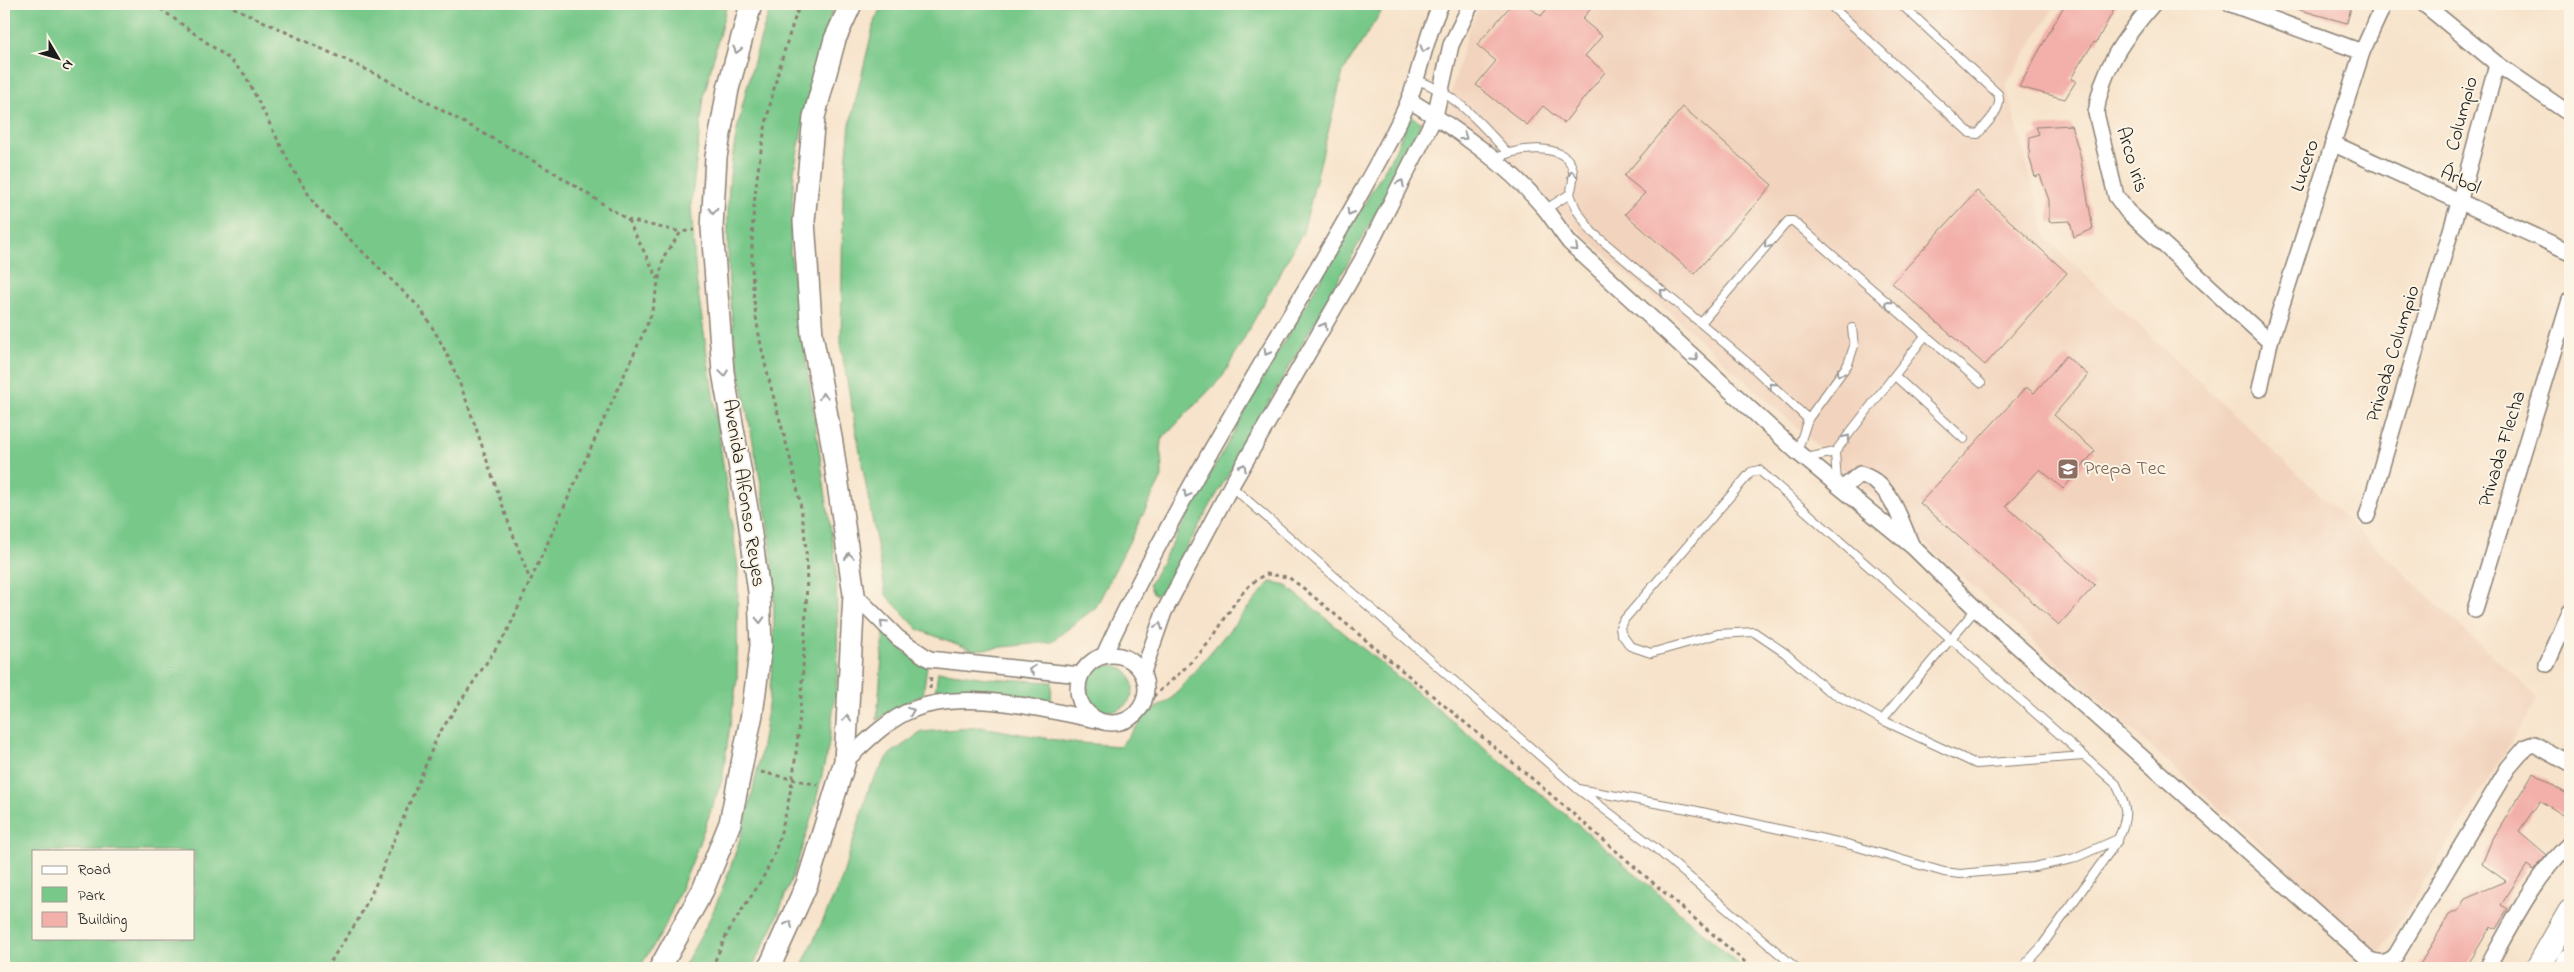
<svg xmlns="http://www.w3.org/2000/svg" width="2574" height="972" viewBox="0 0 2574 972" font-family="'Indie Flower',sans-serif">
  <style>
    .built { fill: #f2d4be }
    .green { fill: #77c889; stroke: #4a7252; fill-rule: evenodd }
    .building { fill: #f3b0aa }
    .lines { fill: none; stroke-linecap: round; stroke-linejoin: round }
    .lane-casing { stroke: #8a8074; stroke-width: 10 }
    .street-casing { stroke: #8a8074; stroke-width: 18 }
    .secondary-casing { stroke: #8a8074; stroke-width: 24 }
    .primary-casing { stroke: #8a8074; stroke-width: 26 }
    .path { stroke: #8a8074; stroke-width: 3; stroke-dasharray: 4 4; stroke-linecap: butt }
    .lane { stroke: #fff; stroke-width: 8 }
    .street { stroke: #fff; stroke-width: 15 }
    .secondary { stroke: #fff; stroke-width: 21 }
    .primary { stroke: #fff; stroke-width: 24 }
    .oneway { stroke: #999 }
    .labels { text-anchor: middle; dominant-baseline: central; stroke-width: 4; stroke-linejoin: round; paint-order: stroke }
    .street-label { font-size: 20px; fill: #1c1c1c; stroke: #fcf5e5 }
    .education-label { font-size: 20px; fill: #785e54; stroke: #fcf5e5; text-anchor: start }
  </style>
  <rect width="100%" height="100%" fill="#fcf5e5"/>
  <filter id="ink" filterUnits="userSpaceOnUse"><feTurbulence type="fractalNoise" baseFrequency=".02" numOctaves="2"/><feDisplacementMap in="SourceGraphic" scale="10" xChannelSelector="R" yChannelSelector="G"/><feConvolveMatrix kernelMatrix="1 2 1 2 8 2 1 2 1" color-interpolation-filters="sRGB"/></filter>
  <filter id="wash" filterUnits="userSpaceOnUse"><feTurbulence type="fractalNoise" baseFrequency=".0096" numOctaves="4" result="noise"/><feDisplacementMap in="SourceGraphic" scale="20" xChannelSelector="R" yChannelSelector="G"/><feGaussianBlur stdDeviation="1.12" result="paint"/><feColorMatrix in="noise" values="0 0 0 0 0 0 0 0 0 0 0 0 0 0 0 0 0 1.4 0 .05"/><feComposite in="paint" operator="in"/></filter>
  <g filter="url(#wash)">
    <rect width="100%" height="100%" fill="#f7e3cb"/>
    <polygon class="built" points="1480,4 2056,4 2006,85 2047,239 2538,699 2380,953 1446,111 1468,30"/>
    <g class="green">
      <path d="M4,4H727L704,96L691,205L696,278L738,567L737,679L722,780L691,865L663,931L639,968H4ZM34,851H194V938H34Z"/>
      <path d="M771,4H836L830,17L809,94L794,171L790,251L836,565L838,673L828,749L814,809L796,867L775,922L752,968H683C692,951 703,934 711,916C762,803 786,649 768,527C755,436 728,345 728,252C728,225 727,195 731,168C738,112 755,57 771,4Z"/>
      <polygon points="883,4 1386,4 1343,72 1303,232 1223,376 1161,440 1162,477 1096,607 1051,642 973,650 919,630 886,595 841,348 843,195 850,124 875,19"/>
      <polygon points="1410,116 1421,122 1403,164 1366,231 1162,591 1155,595 1153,593 1149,585 1164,558 1277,354 1394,153"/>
      <path d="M1270,582L1284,584C1438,710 1595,835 1743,968H801L841,881L870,785L890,754L922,732L981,727L1068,742L1120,746L1148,713L1171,699Z"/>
      <polygon points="884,632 906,653 927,666 923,695 898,706 877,720"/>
      <circle cx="1110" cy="688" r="23"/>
      <polygon points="938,671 986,678 1052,682 1051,700 983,691 935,693"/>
    </g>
    <g id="blocks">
      <g class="building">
        <polygon points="1512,4 1525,4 1541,16 1551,4 1595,4 1582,19 1602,36 1585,56 1605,72 1564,123 1543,106 1527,125 1476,85 1496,61 1477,45"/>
        <polygon points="2065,4 2117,4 2096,43 2094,42 2080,63 2071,79 2076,81 2065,99 2019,87"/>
        <polygon points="2294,4 2352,4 2347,23 2293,8"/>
        <polygon points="1683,107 1772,185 1694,274 1625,214 1645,193 1624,176"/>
        <polygon points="2071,125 2080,155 2093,229 2074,237 2070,221 2049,222 2049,200 2040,175 2035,177 2029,156 2030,137 2039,134 2036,127"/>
        <polygon points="1977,191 2067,273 1985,365 1892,283"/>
        <polygon points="2066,356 2088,375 2054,415 2095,451 2063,489 2040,469 2006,506 2095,585 2059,625 1920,503 2026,387 2034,393"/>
        <polygon points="2533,773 2570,796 2570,819 2540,801 2519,831 2547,855 2534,870 2527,865 2501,905 2508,909 2496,929 2491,926 2466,968 2418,968 2449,915 2459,910 2465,898 2506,881 2482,864 2491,842"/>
      </g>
    </g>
  </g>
  <g filter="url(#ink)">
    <use href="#blocks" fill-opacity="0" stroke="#8a8074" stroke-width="1"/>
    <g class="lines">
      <g class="lane-casing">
        <g id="lane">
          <path d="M1829,4L1970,133L1978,134C1986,123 2004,109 1998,94L1901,4"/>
          <path d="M1415,79C1458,95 1477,120 1507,152"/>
          <path d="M1495,159C1513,148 1568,140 1573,171C1574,179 1572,187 1570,194L1546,209"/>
          <polyline points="1570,194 1576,209 1592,232 1747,362 1808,419"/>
          <polyline points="1701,323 1788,221 1793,221 1981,383"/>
          <polyline points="1895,376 1964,439"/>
          <polyline points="1797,452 1808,419 1848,364 1854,346 1852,328"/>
          <polyline points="1806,458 1835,452"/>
          <polyline points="1837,483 1835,452 1925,336"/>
          <polyline points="1231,486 1578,789 1654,847 1796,968"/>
          <polyline points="1882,720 1976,609"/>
          <path d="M1578,789L1688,809L1851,845L1944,872L1960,874L2034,867L2072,859L2118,839C2129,816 2127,806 2116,784L1759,470L1751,472L1623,621L1620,627L1621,633L1630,646L1651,653L1718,634L1754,632L1785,653L1826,689L1882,720L1976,764L2084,756"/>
          <polyline points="2022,968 2041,947 2118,840"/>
        </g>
      </g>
      <g class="street-casing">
        <g id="street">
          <path d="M2153,4C2124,38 2102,67 2096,113L2116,196L2127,211L2270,342"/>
          <polyline points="2231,4 2362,52"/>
          <polyline points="2424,4 2497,64 2570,114"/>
          <path d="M1409,100C1458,130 1508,165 1545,209C1554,220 1561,232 1570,243L1797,452L1913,547L1976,609L2368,959C2379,964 2388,964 2396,955L2508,768L2526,747L2534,744L2570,764"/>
          <polyline points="2334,144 2570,252"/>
          <polyline points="2260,389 2270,342 2362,52 2384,4"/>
          <path d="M1843,488L1860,474C1891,483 1899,517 1911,544"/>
          <polyline points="2367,516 2459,203 2497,64"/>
          <polyline points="854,594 898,638 929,659 1080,675"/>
          <polyline points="2475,610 2570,300"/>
          <path d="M1105,653C1179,492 1276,345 1362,191C1378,162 1396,131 1409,100C1421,69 1426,35 1441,4"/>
          <circle cx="1112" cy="689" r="34"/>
          <polyline points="2547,664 2570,612"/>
          <polyline points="1143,672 1164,612 1231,486 1362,260 1435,116 1451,45 1471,4"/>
          <path d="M845,761C863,745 883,724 905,713C959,686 1040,709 1097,720"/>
          <path d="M2487,968C2511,925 2534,878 2570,843"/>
        </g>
      </g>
      <g class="secondary-casing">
        <g id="secondary">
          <polyline points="660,968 703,890 730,823 752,714 761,646 759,592 749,520 723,372 712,228 716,157 728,89 751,4"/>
          <polyline points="769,968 807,884 845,761 854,594 832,443 812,335 804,221 814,117 835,39 851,4"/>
        </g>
      </g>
      <g class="primary-casing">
        <g id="primary">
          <polyline points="2538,968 2570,912"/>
          <polyline points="2567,968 2570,960"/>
        </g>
      </g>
      <g class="path">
        <path d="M154,4L228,58L245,75L291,166L315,205L418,306C457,359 473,422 495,484C506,516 518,548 530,580"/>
        <polyline points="226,4 380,76 555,173 628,220 681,232"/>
        <polyline points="628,220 658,279"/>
        <polyline points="930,689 931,675"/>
        <path d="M1141,707C1165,686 1190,666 1210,641C1228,617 1238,588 1266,574L1288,577L1302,587L1535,781L1752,968"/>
        <polyline points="761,772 818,785"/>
        <polyline points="326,968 358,920 375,886 438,735 507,632 642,336 651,315 664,256 681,232 694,230"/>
        <path d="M712,968C716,958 721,947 726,936C741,908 763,884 774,854C795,795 799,730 803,667C805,629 808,591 806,552C802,474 769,400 757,323C741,222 765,99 800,4"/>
      </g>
      <use href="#lane" class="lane"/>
      <use href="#street" class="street"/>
      <use href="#secondary" class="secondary"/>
      <use href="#primary" class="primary"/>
    </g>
    <defs><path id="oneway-chevron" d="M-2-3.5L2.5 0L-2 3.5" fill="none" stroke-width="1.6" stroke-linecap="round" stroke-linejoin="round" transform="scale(1.25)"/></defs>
    <g class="oneway">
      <use href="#oneway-chevron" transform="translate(1424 49) rotate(107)"/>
      <use href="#oneway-chevron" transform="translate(737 50) rotate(104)"/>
      <use href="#oneway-chevron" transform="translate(1464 137) rotate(36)"/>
      <use href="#oneway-chevron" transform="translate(1572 174) rotate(-95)"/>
      <use href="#oneway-chevron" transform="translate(1401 183) rotate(-63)"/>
      <use href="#oneway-chevron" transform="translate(713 211) rotate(93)"/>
      <use href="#oneway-chevron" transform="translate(1350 212) rotate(120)"/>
      <use href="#oneway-chevron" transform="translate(1767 245) rotate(131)"/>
      <use href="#oneway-chevron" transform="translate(1575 248) rotate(43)"/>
      <use href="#oneway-chevron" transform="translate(1663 292) rotate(-140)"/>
      <use href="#oneway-chevron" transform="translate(1888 304) rotate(-139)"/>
      <use href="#oneway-chevron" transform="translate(1324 326) rotate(-60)"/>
      <use href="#oneway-chevron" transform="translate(1267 352) rotate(120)"/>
      <use href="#oneway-chevron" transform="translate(1695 358) rotate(43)"/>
      <use href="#oneway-chevron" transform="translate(724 373) rotate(83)"/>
      <use href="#oneway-chevron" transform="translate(1840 373) rotate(126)"/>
      <use href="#oneway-chevron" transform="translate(1772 386) rotate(-136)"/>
      <use href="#oneway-chevron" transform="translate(823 396) rotate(-100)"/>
      <use href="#oneway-chevron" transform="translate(1847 438) rotate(-51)"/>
      <use href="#oneway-chevron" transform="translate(1243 467) rotate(-60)"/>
      <use href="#oneway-chevron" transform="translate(1187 494) rotate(118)"/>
      <use href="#oneway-chevron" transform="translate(849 556) rotate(-98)"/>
      <use href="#oneway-chevron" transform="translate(760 620) rotate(88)"/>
      <use href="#oneway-chevron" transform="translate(883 623) rotate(-136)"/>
      <use href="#oneway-chevron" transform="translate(1159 626) rotate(-70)"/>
      <use href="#oneway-chevron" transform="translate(1032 670) rotate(-174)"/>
      <use href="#oneway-chevron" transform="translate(911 711) rotate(-22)"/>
      <use href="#oneway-chevron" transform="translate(847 718) rotate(-87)"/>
      <use href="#oneway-chevron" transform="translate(789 924) rotate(-66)"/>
    </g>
  </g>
  <defs>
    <g id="school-square" transform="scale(1.125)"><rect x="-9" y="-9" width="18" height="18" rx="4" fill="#8d6e63" stroke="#fcf5e5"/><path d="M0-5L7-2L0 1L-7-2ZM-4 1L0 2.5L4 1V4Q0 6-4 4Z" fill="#fff"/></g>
  </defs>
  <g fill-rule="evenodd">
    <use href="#school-square" x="2068" y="469"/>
  </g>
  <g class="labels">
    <g class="street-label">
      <text transform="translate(2463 114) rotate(-75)">Columpio</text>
      <text transform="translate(2131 160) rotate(73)">Arco Iris</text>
      <text transform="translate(2306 166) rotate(-72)">Lucero</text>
      <text transform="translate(2460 181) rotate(25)">Árbol</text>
      <text transform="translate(2394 354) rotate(-73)">Privada Columpio</text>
      <text transform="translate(2503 449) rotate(-73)">Privada Flecha</text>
      <text transform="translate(743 493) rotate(81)">Avenida Alfonso Reyes</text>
    </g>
    <g class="education-label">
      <text x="2084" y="469">Prepa Tec</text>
    </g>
  </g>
  <rect width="2574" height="972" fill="none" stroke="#fcf5e5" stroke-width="20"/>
  <rect x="32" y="850" width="162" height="90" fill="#fcf5e5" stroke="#a29e95"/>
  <rect x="42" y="866" width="25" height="8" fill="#ffffff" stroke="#a29e95"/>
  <text x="78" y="874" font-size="15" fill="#1c1c1c">Road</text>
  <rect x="42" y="887" width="25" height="15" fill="#77c889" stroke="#a29e95"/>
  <text x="78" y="900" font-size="15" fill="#1c1c1c">Park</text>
  <rect x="42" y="912" width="25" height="15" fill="#f3b0aa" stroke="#a29e95"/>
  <text x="78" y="924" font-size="15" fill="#1c1c1c">Building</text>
  <g transform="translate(58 58) rotate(128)" stroke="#fcf5e5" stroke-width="4" paint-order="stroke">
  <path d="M0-4L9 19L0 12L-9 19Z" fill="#1c1c1c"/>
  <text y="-8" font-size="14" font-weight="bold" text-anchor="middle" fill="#1c1c1c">N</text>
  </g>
</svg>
